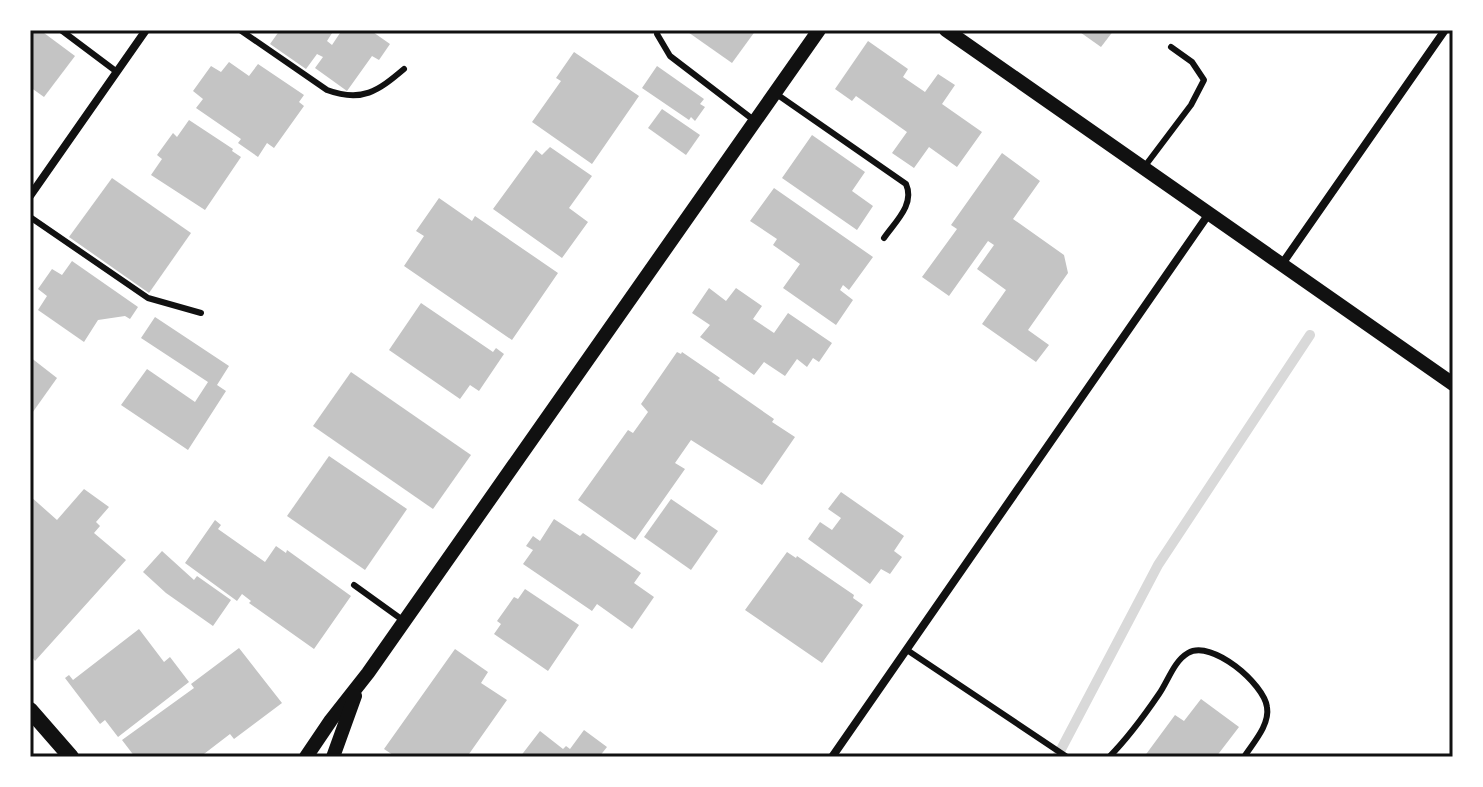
<svg xmlns="http://www.w3.org/2000/svg" width="1483" height="787" viewBox="0 0 1483 787" font-family="Commissioner,sans-serif">
  <style>
    .lines { fill: none; stroke-linecap: round; stroke-linejoin: round }
    .stream { stroke: #d9d9d9; stroke-width: 10 }
    .building { fill: #c4c4c4 }
    .service { stroke: #111; stroke-width: 6 }
    .minor { stroke: #111; stroke-width: 8 }
    .tertiary { stroke: #111; stroke-width: 14 }
    .secondary { stroke: #111; stroke-width: 16 }
    .neatline { fill: none; stroke: #111; stroke-width: 3 }
  </style>
  <rect width="100%" height="100%" fill="#fff"/>
  <g class="lines">
    <polyline class="stream" points="1057,757 1158,565 1310,335"/>
  </g>
  <g class="building">
    <polygon points="30,30 40,30 75,56 44,97 30,87"/>
    <polygon points="280,30 334,30 327,41 332,45 342,30 370,30 390,44 379,60 372,56 347,91 315,68 323,57 317,54 306,69 270,44"/>
    <polygon points="685,30 756,30 732,63"/>
    <polygon points="1077,30 1114,30 1101,47"/>
    <polygon points="868,41 908,69 903,77 925,92 938,74 955,85 942,104 982,132 957,167 929,147 914,168 892,153 907,132 856,96 852,101 835,89"/>
    <polygon points="574,52 639,96 592,164 532,122 561,81 556,78"/>
    <polygon points="229,62 249,76 258,64 304,95 299,102 304,106 274,148 267,143 258,157 238,143 241,139 196,108 203,99 193,91 211,66 221,72"/>
    <polygon points="657,66 704,99 700,104 705,107 695,121 691,117 689,120 642,88"/>
    <polygon points="662,109 700,135 686,155 648,128"/>
    <polygon points="189,120 233,149 232,151 241,157 205,210 151,175 162,159 157,155 173,133 177,137"/>
    <polygon points="812,135 865,172 852,191 873,206 857,230 782,178"/>
    <polygon points="550,147 592,176 569,208 588,222 562,258 493,209 536,150 542,155"/>
    <polygon points="1002,153 1040,181 1013,219 1064,255 1068,273 1028,330 1049,345 1036,362 982,324 1006,290 977,269 994,245 988,241 949,296 922,277 957,229 951,225"/>
    <polygon points="112,178 191,233 149,293 69,237"/>
    <polygon points="774,188 873,257 849,290 843,285 840,290 853,300 836,325 783,288 800,264 773,245 777,239 750,221"/>
    <polygon points="439,198 472,221 475,216 558,273 512,340 404,266 424,236 416,231"/>
    <polygon points="72,261 138,307 130,319 125,316 98,320 84,342 38,310 47,296 38,289 52,269 62,275"/>
    <polygon points="709,288 726,301 736,288 762,306 753,319 774,333 788,313 832,343 819,362 813,358 807,367 797,359 785,376 764,362 754,375 700,337 710,325 692,313"/>
    <polygon points="421,303 493,352 496,348 504,354 479,391 470,385 460,399 389,350"/>
    <polygon points="155,317 229,366 217,385 226,391 188,450 121,405 147,369 195,402 208,382 141,338"/>
    <polygon points="677,352 681,354 682,352 720,378 718,380 774,419 772,422 795,437 762,485 691,440 675,463 685,469 635,540 578,500 628,430 633,433 648,412 641,404"/>
    <polygon points="30,357 57,378 30,416"/>
    <polygon points="351,372 471,455 433,509 313,426"/>
    <polygon points="329,456 407,509 365,570 287,516"/>
    <polygon points="84,489 109,507 96,522 100,526 94,533 126,560 35,661 30,654 30,496 57,520"/>
    <polygon points="841,492 904,536 894,551 902,557 890,574 881,569 870,584 808,539 820,522 832,530 841,518 828,509"/>
    <polygon points="671,499 718,531 691,570 644,537"/>
    <polygon points="554,519 580,536 583,533 641,573 634,583 654,597 632,629 597,604 592,611 523,564 533,550 526,546 533,536 540,541"/>
    <polygon points="215,520 221,525 218,529 265,562 276,546 286,553 287,550 351,596 314,649 249,603 251,601 242,594 237,601 185,563"/>
    <polygon points="162,551 194,580 197,576 231,600 213,626 166,593 143,572"/>
    <polygon points="787,552 796,558 797,556 854,595 853,598 863,605 822,663 745,610"/>
    <polygon points="525,589 579,625 548,671 494,634 501,624 497,621 514,597 518,599"/>
    <polygon points="139,629 164,662 170,657 189,682 118,737 105,720 100,724 65,678 69,675 73,680"/>
    <polygon points="239,648 282,703 234,739 230,734 200,757 135,757 122,740 194,688 191,684"/>
    <polygon points="455,649 488,672 481,683 507,700 469,754 473,757 396,757 384,749"/>
    <polygon points="1201,699 1239,727 1216,757 1144,757 1175,715 1184,721"/>
    <polygon points="584,730 607,747 599,757 520,757 540,731 563,749 566,746 570,749"/>
  </g>
  <g class="lines">
    <g class="service">
      <polyline points="61,30 117,72"/>
      <path d="M240,30L327,90C362,103 378,91 404,69"/>
      <polyline points="658,30 657,34 670,56 755,121"/>
      <path d="M775,93L906,184C915,204 896,221 884,238"/>
      <polyline points="1145,166 1191,105 1204,80 1192,62 1171,47"/>
      <polyline points="30,217 148,298 201,313"/>
      <polyline points="354,585 404,621"/>
      <polyline points="907,650 1067,757"/>
      <path d="M1109,757C1128,738 1144,716 1159,694C1168,681 1174,661 1188,653C1212,639 1264,684 1267,707C1270,725 1253,743 1244,757"/>
    </g>
    <g class="minor">
      <polyline points="30,196 146,30"/>
      <polyline points="1282,264 1445,30"/>
      <polyline points="832,757 1208,215"/>
    </g>
    <g class="tertiary">
      <polyline points="946,30 1453,384"/>
      <polyline points="306,757 331,720 368,673 819,30"/>
      <polyline points="333,757 355,696"/>
    </g>
    <polyline class="secondary" points="30,710 71,757"/>
  </g>
  <rect width="1483" height="787" fill="none" stroke="#ffffff" stroke-width="64"/>
  <rect x="32" y="32" width="1419" height="723" class="neatline"/>
</svg>
